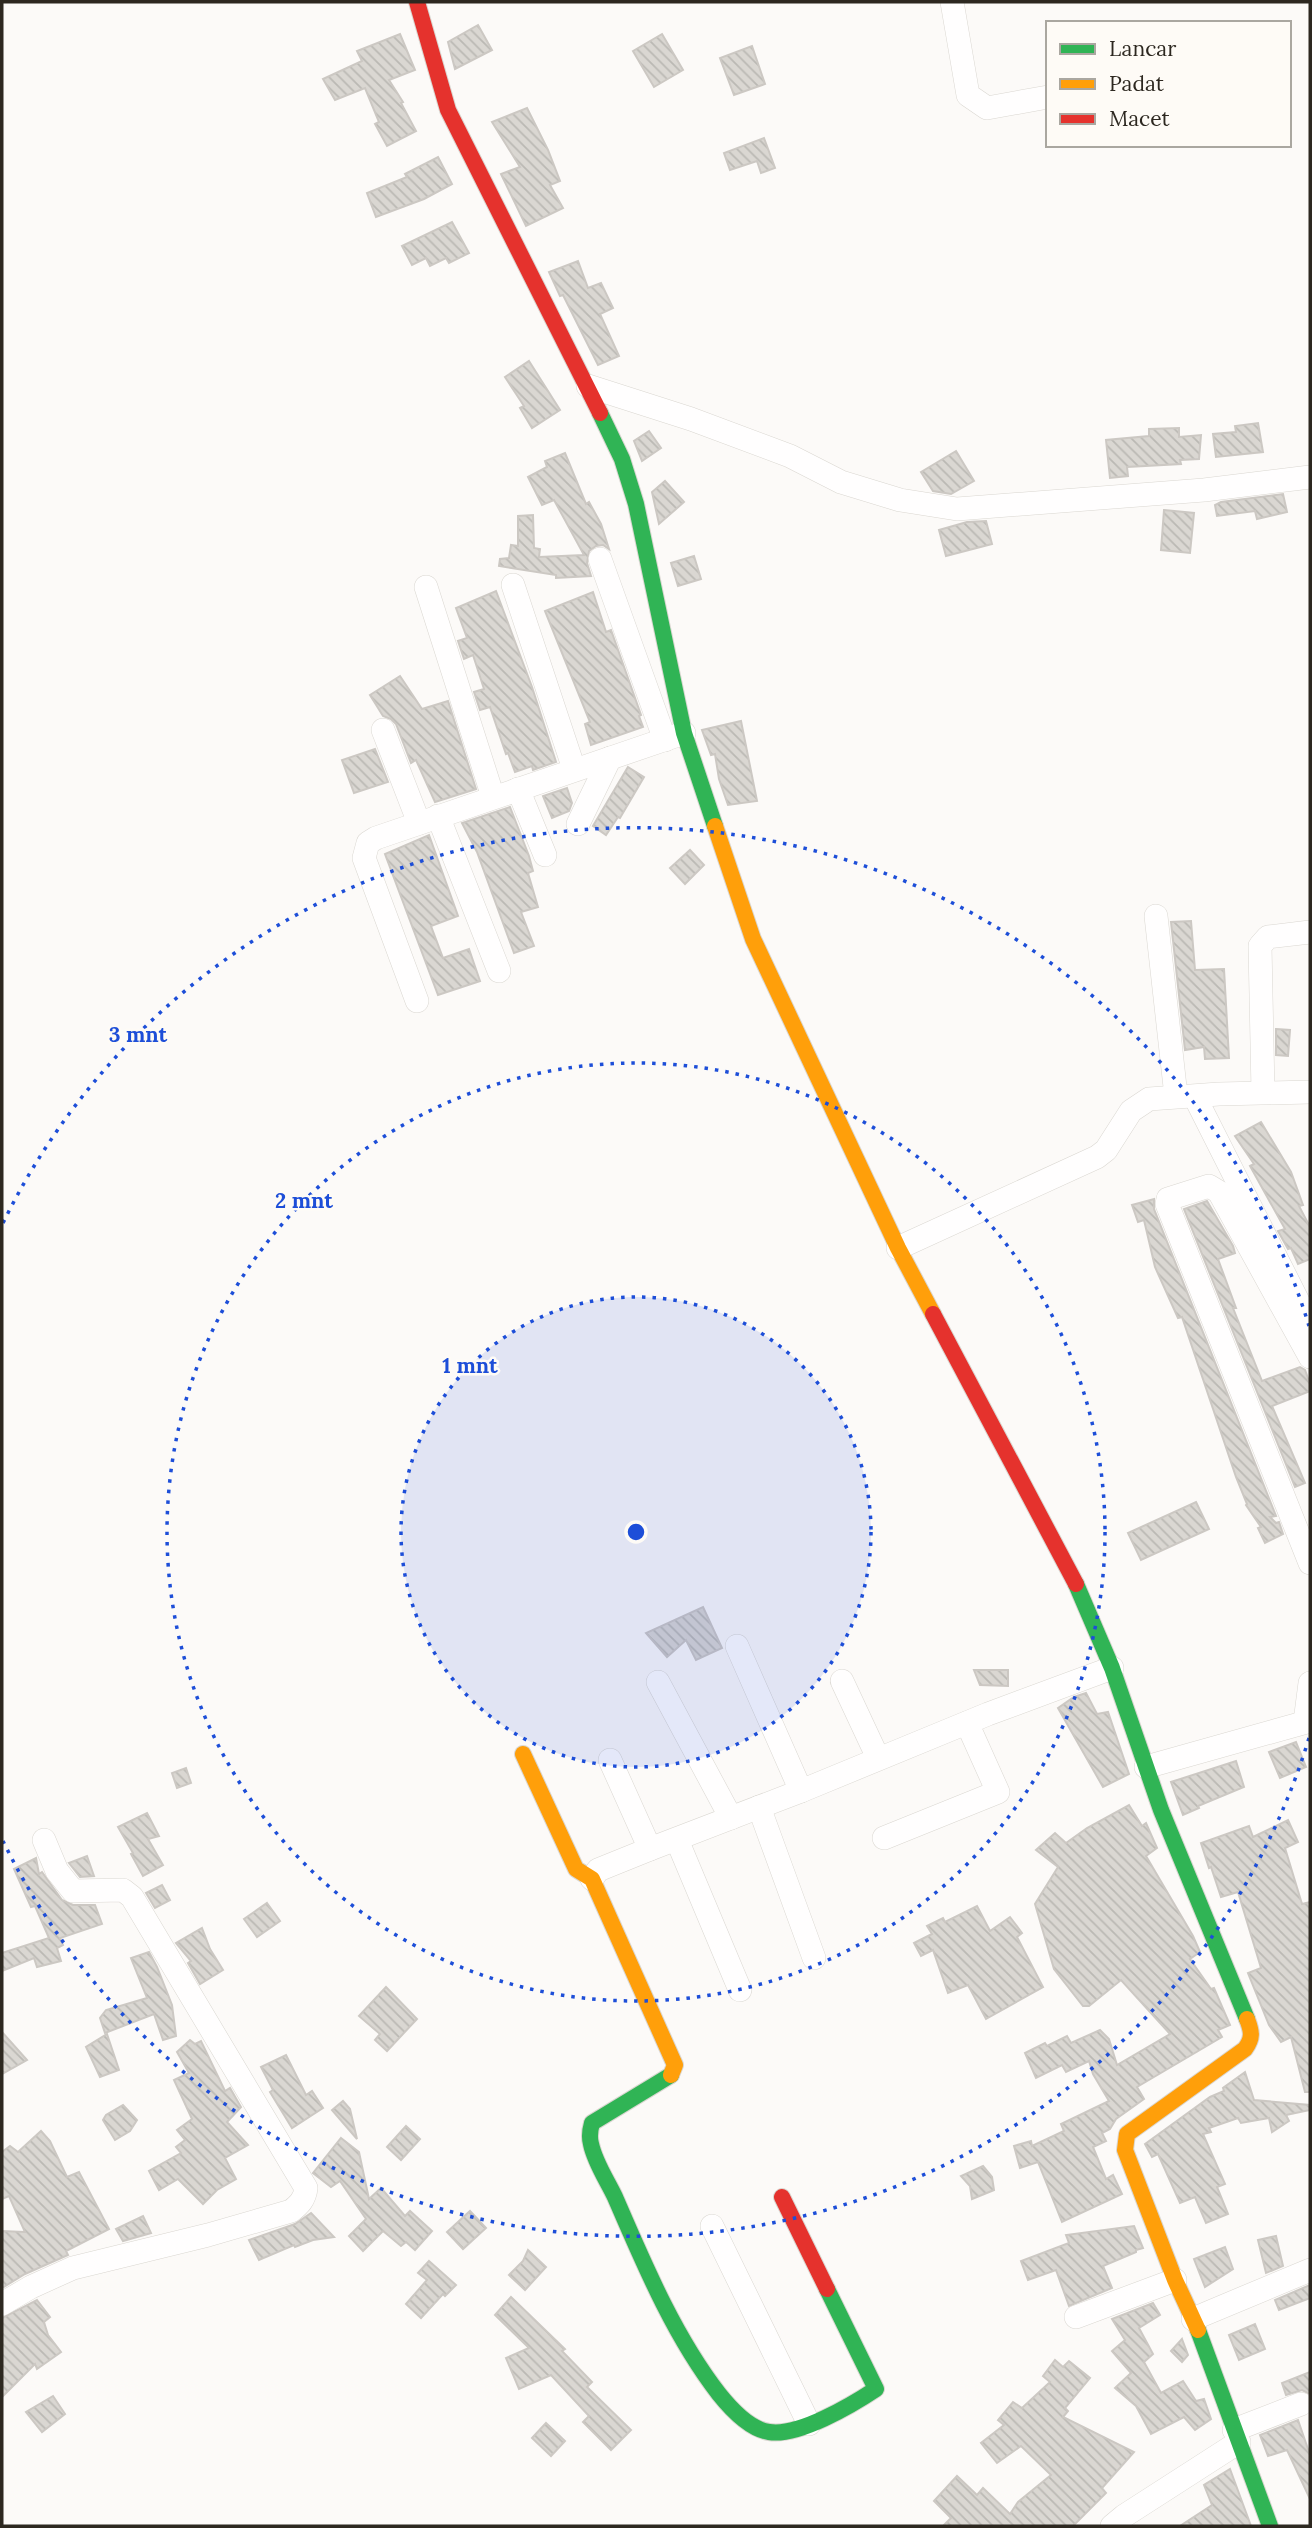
<svg xmlns="http://www.w3.org/2000/svg" width="1312" height="2528" viewBox="0 0 1312 2528" font-family="Lora,serif">
  <style>
    .building { fill: url(#building-back-hatch); stroke: #ccc8c3; stroke-width: 2 }
    .lines { fill: none; stroke-linecap: round; stroke-linejoin: round }
    .street-casing { stroke: #dad7d1; stroke-width: 24 }
    .fast-casing { stroke: #dad7d1; stroke-width: 18 }
    .slow-casing { stroke: #dad7d1; stroke-width: 18 }
    .jam-casing { stroke: #dad7d1; stroke-width: 18 }
    .street { stroke: #fffefe; stroke-width: 23 }
    .fast { stroke: #30b455; stroke-width: 16 }
    .slow { stroke: #ff9f0a; stroke-width: 16 }
    .jam { stroke: #e5322d; stroke-width: 16 }
    .ring { fill: none; stroke: #1d4ed8; stroke-width: 3.5; stroke-dasharray: 3.5 7 }
    .centre { fill: #1d4ed8; stroke: #fefbf6; stroke-width: 3.5 }
    .ring-label { font-size: 21px; text-anchor: middle; font-weight: bold; fill: #1d4ed8; stroke: #fefbf6; stroke-width: 5; stroke-linejoin: round; paint-order: stroke }
  </style>
  <defs>
    <pattern id="building-back-hatch" width="6" height="6" patternUnits="userSpaceOnUse" patternTransform="scale(1.75)"><rect width="6" height="6" fill="#dad7d2"/><path d="M-1 5l2 2M0 0l6 6M5-1l2 2" fill="none" stroke="#bbb9b4"/></pattern>
  </defs>
  <rect width="100%" height="100%" fill="#fcfaf8"/>
  <g class="building">
    <polygon points="478,25 492,50 455,69 448,42"/>
    <polygon points="400,34 415,70 389,80 403,102 401,103 416,131 387,146 375,124 379,122 365,88 335,100 323,79 362,61 357,51"/>
    <polygon points="662,34 683,70 654,87 633,51"/>
    <polygon points="752,46 765,84 734,95 720,58"/>
    <polygon points="527,108 548,150 560,181 550,185 563,208 526,226 501,174 520,167 492,122"/>
    <polygon points="764,138 775,168 761,173 757,161 730,170 724,153"/>
    <polygon points="438,157 452,184 424,199 376,217 367,193 407,177 405,174"/>
    <polygon points="452,222 469,253 449,263 446,258 430,266 426,258 412,265 402,246"/>
    <polygon points="578,261 588,288 601,283 613,308 600,314 619,356 598,365 563,295 560,296 549,272"/>
    <polygon points="529,361 560,410 532,428 520,408 524,406 505,377"/>
    <polygon points="1258,423 1263,452 1216,457 1213,434 1236,432 1235,426"/>
    <polygon points="1179,428 1179,437 1201,435 1199,459 1180,460 1181,464 1127,467 1128,476 1110,478 1106,440 1149,436 1149,429"/>
    <polygon points="649,431 661,448 642,461 634,441"/>
    <polygon points="956,451 974,481 951,494 933,491 921,472"/>
    <polygon points="565,453 586,504 589,502 601,524 609,549 603,545 596,546 589,551 587,563 591,576 556,578 556,575 499,566 500,559 509,558 511,545 518,546 518,516 533,515 534,548 540,549 539,557 584,555 554,500 542,505 528,477 547,467 545,461"/>
    <polygon points="665,481 684,502 659,524 652,492"/>
    <polygon points="1283,494 1287,512 1257,519 1255,511 1217,516 1215,505 1221,502"/>
    <polygon points="1164,510 1194,513 1190,553 1161,550"/>
    <polygon points="986,521 992,544 946,556 939,530 967,522"/>
    <polygon points="694,556 701,579 678,586 671,563"/>
    <polygon points="496,591 532,687 556,762 533,770 532,766 515,772 508,753 506,754 490,707 480,710 474,692 484,689 473,655 464,659 458,641 467,638 456,608"/>
    <polygon points="593,592 606,632 611,630 641,715 639,716 643,727 591,745 585,724 590,722 545,611"/>
    <polygon points="400,676 422,709 448,701 476,789 435,802 416,760 411,763 396,724 391,719 383,716 370,695"/>
    <polygon points="741,721 757,801 728,805 719,779 715,754 711,755 702,730"/>
    <polygon points="375,749 388,782 354,793 342,760"/>
    <polygon points="628,767 644,777 620,818 618,817 606,835 593,826"/>
    <polygon points="567,788 572,803 569,811 552,818 543,796"/>
    <polygon points="510,807 529,856 533,871 528,873 538,907 521,912 534,946 514,953 477,852 462,823"/>
    <polygon points="429,835 458,916 431,926 443,958 469,949 480,981 438,995 385,854"/>
    <polygon points="690,850 704,865 685,884 670,868"/>
    <polygon points="1191,921 1195,970 1224,969 1229,1058 1205,1059 1204,1047 1185,1050 1171,922"/>
    <polygon points="1276,1029 1290,1030 1288,1056 1276,1055"/>
    <polygon points="1261,1122 1291,1172 1303,1205 1299,1206 1310,1227 1310,1259 1298,1264 1291,1248 1288,1249 1278,1231 1285,1229 1250,1166 1254,1164 1235,1136"/>
    <polygon points="1154,1199 1154,1209 1276,1516 1270,1517 1276,1523 1279,1522 1283,1534 1265,1543 1258,1528 1261,1527 1246,1505 1247,1504 1236,1477 1182,1317 1178,1318 1155,1267 1144,1220 1138,1222 1132,1205"/>
    <polygon points="1207,1201 1233,1246 1235,1253 1218,1259 1236,1308 1233,1308 1262,1381 1300,1367 1305,1370 1310,1384 1310,1391 1272,1406 1305,1483 1295,1487 1184,1209"/>
    <polygon points="1196,1502 1209,1529 1141,1560 1128,1533"/>
    <polygon points="703,1607 722,1648 696,1660 686,1640 667,1657 646,1633"/>
    <polygon points="974,1670 1008,1670 1008,1686 980,1685"/>
    <polygon points="1086,1693 1097,1714 1108,1712 1129,1774 1103,1787 1058,1708 1074,1697"/>
    <polygon points="1296,1742 1306,1767 1280,1778 1269,1752"/>
    <polygon points="1236,1761 1244,1787 1198,1806 1199,1808 1183,1815 1171,1782"/>
    <polygon points="186,1768 191,1783 177,1788 172,1773"/>
    <polygon points="1129,1805 1142,1826 1146,1823 1157,1848 1146,1856 1193,1936 1200,1952 1190,1959 1211,1989 1214,1988 1230,2025 1218,2030 1222,2037 1137,2087 1144,2099 1116,2119 1110,2129 1102,2133 1106,2141 1093,2147 1106,2179 1113,2175 1122,2194 1062,2222 1038,2162 1020,2168 1014,2146 1031,2141 1032,2146 1064,2131 1061,2124 1109,2101 1093,2074 1089,2061 1066,2072 1062,2065 1036,2078 1025,2053 1045,2043 1047,2046 1067,2036 1071,2043 1100,2030 1109,2039 1117,2065 1170,2034 1121,1980 1089,2006 1083,2006 1054,1969 1035,1904 1058,1867 1036,1850 1055,1833 1066,1843 1087,1828"/>
    <polygon points="147,1813 159,1836 148,1839 163,1865 143,1876 131,1854 133,1853 118,1827"/>
    <polygon points="1288,1820 1298,1842 1285,1848 1302,1904 1310,1902 1310,2092 1305,2092 1291,2037 1281,2042 1269,2025 1248,1973 1261,1968 1238,1892 1221,1897 1211,1867 1209,1868 1201,1843 1249,1826 1253,1837"/>
    <polygon points="87,1856 94,1876 80,1877 69,1863"/>
    <polygon points="36,1858 39,1874 42,1872 62,1900 73,1905 95,1905 102,1924 60,1938 63,1945 57,1948 61,1961 37,1967 34,1958 2,1971 2,1953 49,1938 35,1906 31,1907 14,1869"/>
    <polygon points="162,1885 170,1900 155,1908 146,1893"/>
    <polygon points="267,1903 280,1921 257,1937 244,1919"/>
    <polygon points="977,1906 990,1931 1010,1917 1022,1933 1017,1937 1043,1987 986,2019 968,1985 948,1993 933,1950 921,1956 914,1943 932,1934 927,1926 943,1918 945,1922"/>
    <polygon points="202,1928 210,1949 223,1970 200,1984 188,1963 191,1961 176,1943"/>
    <polygon points="149,1952 157,1967 172,2005 176,2036 163,2040 154,2014 105,2033 100,2018 106,2010 147,1998 131,1958"/>
    <polygon points="386,1987 417,2019 387,2051 375,2040 380,2034 359,2016"/>
    <polygon points="2,2032 27,2060 2,2074"/>
    <polygon points="107,2034 119,2070 100,2077 86,2047"/>
    <polygon points="190,2040 195,2044 201,2041 225,2091 230,2088 241,2107 227,2122 248,2145 225,2158 236,2179 217,2190 203,2204 178,2179 159,2190 149,2171 181,2153 176,2147 185,2140 177,2130 192,2119 174,2080 189,2073 177,2052"/>
    <polygon points="286,2055 306,2095 312,2091 323,2108 292,2128 270,2092 273,2090 261,2067"/>
    <polygon points="1245,2072 1254,2100 1310,2105 1310,2110 1286,2115 1289,2121 1272,2132 1269,2118 1241,2123 1238,2118 1209,2128 1211,2132 1203,2134 1225,2184 1217,2187 1228,2214 1206,2223 1195,2197 1180,2203 1158,2154 1152,2157 1145,2144 1210,2097 1224,2091 1223,2088"/>
    <polygon points="343,2101 350,2109 357,2139 332,2110"/>
    <polygon points="123,2105 137,2120 130,2131 115,2140 103,2120 106,2115"/>
    <polygon points="406,2126 420,2139 401,2160 387,2147"/>
    <polygon points="41,2131 50,2141 67,2177 79,2172 109,2229 66,2251 68,2255 25,2274 2,2288 2,2231 25,2232 9,2196 2,2199 2,2152 10,2146 18,2152"/>
    <polygon points="341,2138 359,2152 369,2199 381,2188 405,2216 410,2211 432,2231 415,2250 406,2242 401,2246 383,2231 363,2251 349,2236 366,2219 340,2181 331,2187 313,2173"/>
    <polygon points="983,2166 992,2177 994,2190 972,2199 970,2186 961,2176"/>
    <polygon points="470,2211 486,2228 463,2249 447,2232"/>
    <polygon points="311,2213 334,2237 313,2240 295,2247 294,2245 259,2260 249,2240 295,2224"/>
    <polygon points="143,2216 151,2233 123,2241 116,2229"/>
    <polygon points="1134,2226 1143,2248 1136,2250 1136,2252 1103,2266 1112,2288 1069,2306 1056,2270 1028,2280 1021,2261 1069,2243 1066,2235"/>
    <polygon points="1276,2236 1283,2266 1266,2273 1258,2240"/>
    <polygon points="1225,2247 1233,2269 1205,2287 1194,2259"/>
    <polygon points="528,2250 546,2267 525,2290 509,2275 523,2261"/>
    <polygon points="429,2261 456,2285 445,2296 443,2294 421,2318 406,2304 427,2280 418,2273"/>
    <polygon points="1310,2285 1310,2298 1279,2310 1275,2300"/>
    <polygon points="511,2297 565,2349 562,2351 592,2382 587,2387 631,2430 611,2450 583,2422 589,2416 551,2375 519,2389 506,2358 529,2348 495,2315"/>
    <polygon points="37,2300 50,2317 44,2322 48,2335 61,2352 37,2369 35,2364 2,2397 2,2318"/>
    <polygon points="1153,2303 1160,2315 1139,2328 1153,2354 1144,2362 1161,2393 1183,2381 1196,2401 1204,2399 1211,2419 1195,2430 1184,2417 1151,2434 1136,2406 1115,2388 1131,2373 1112,2351 1125,2340 1112,2319"/>
    <polygon points="1255,2324 1265,2349 1239,2360 1229,2335"/>
    <polygon points="1182,2339 1188,2355 1182,2362 1171,2351"/>
    <polygon points="1055,2360 1063,2367 1069,2361 1090,2378 1065,2408 1068,2411 1063,2417 1134,2452 1102,2488 1106,2493 1073,2526 943,2526 951,2518 934,2501 957,2476 977,2495 983,2488 1010,2514 1018,2502 1051,2475 1021,2446 997,2463 981,2443 1004,2425 998,2420 1013,2402 1022,2408 1050,2382 1043,2376"/>
    <polygon points="1310,2372 1310,2394 1302,2390 1286,2395 1282,2383"/>
    <polygon points="53,2396 65,2414 42,2432 26,2412"/>
    <polygon points="1298,2420 1310,2455 1310,2499 1287,2450 1268,2456 1260,2435"/>
    <polygon points="546,2423 565,2441 551,2456 532,2438"/>
    <polygon points="1230,2469 1251,2526 1180,2526 1212,2505 1204,2485"/>
  </g>
  <g class="lines">
    <g class="street-casing">
      <g id="street">
        <polyline points="952,2 968,95 987,108 1048,97"/>
        <polyline points="588,386 691,419 790,456 841,482 900,500 957,509 1204,490 1310,477"/>
        <polyline points="600,559 665,740"/>
        <polyline points="513,585 574,769"/>
        <polyline points="426,587 493,797"/>
        <polyline points="383,730 419,823"/>
        <polyline points="518,789 545,855"/>
        <polyline points="438,816 499,971"/>
        <polyline points="578,824 610,758"/>
        <polyline points="1156,916 1176,1096"/>
        <polyline points="417,1001 364,858 368,843 376,838 684,733"/>
        <polyline points="1263,1092 1260,946 1268,937 1310,932"/>
        <polyline points="1195,1097 1310,1325"/>
        <polyline points="898,1248 1097,1157 1106,1150 1131,1111 1149,1099 1219,1094 1310,1092"/>
        <polyline points="1310,1357 1219,1192 1209,1186 1168,1199 1167,1204 1310,1563"/>
        <polyline points="737,1646 801,1791"/>
        <polyline points="842,1681 878,1758"/>
        <polyline points="658,1682 731,1818"/>
        <polyline points="1305,1722 1310,1683"/>
        <polyline points="610,1760 650,1849"/>
        <polyline points="1146,1767 1310,1721"/>
        <polyline points="759,1807 814,1958"/>
        <polyline points="884,1838 998,1792 967,1723"/>
        <polyline points="677,1840 740,1990"/>
        <polyline points="592,1879 598,1870 650,1849 801,1791 988,1714 1112,1668"/>
        <polyline points="712,2226 809,2424"/>
        <path d="M2,2304L31,2287L73,2268L208,2235L291,2211C299,2205 305,2199 306,2188L132,1897L123,1890L73,1891L57,1871L44,1840"/>
        <polyline points="1076,2317 1175,2280"/>
        <polyline points="1193,2319 1310,2270"/>
        <polyline points="1234,2430 1301,2404"/>
        <polyline points="1112,2526 1124,2516 1239,2442"/>
      </g>
    </g>
    <g class="fast-casing">
      <g id="fast">
        <polyline points="600,413 622,459 636,504 684,733 715,826"/>
        <polyline points="1076,1584 1112,1668 1161,1810 1247,2019"/>
        <path d="M671,2075L592,2123C590,2130 589,2137 591,2144C595,2163 607,2180 615,2197C644,2264 674,2336 719,2394C731,2409 749,2429 769,2432C798,2437 852,2405 876,2389L827,2289"/>
        <polyline points="1198,2330 1270,2526"/>
      </g>
    </g>
    <g class="slow-casing">
      <g id="slow">
        <polyline points="715,826 753,939 898,1248 933,1314"/>
        <polyline points="523,1754 576,1869 592,1879 675,2065 671,2075"/>
        <path d="M1198,2330L1175,2280L1125,2150L1127,2134L1245,2049C1253,2038 1252,2032 1247,2019"/>
      </g>
    </g>
    <g class="jam-casing">
      <g id="jam">
        <polyline points="417,2 448,110 600,413"/>
        <polyline points="933,1314 1076,1584"/>
        <polyline points="782,2197 827,2289"/>
      </g>
    </g>
    <use href="#street" class="street"/>
    <use href="#fast" class="fast"/>
    <use href="#slow" class="slow"/>
    <use href="#jam" class="jam"/>
  </g>
  <circle cx="636" cy="1532" r="235" fill="#1d4ed8" fill-opacity=".12"/>
  <g class="ring">
    <circle cx="636" cy="1532" r="235"/>
    <circle cx="636" cy="1532" r="469"/>
    <path d="M1309 1738A704 704 0 0 1 3 1841M3 1223A704 704 0 0 1 1309 1326"/>
  </g>
  <circle cx="636" cy="1532" r="10" class="centre"/>
  <g class="ring-label">
    <text x="138" y="1042">3 mnt</text>
    <text x="304" y="1208">2 mnt</text>
    <text x="470" y="1373">1 mnt</text>
  </g>
  <rect width="1312" height="2528" fill="none" stroke="#2d2820" stroke-width="7"/>
  <rect x="1046" y="21" width="245" height="126" fill="#fefbf6" stroke="#aaa7a0" stroke-width="2"/>
  <rect x="1060" y="44" width="35" height="10" fill="#30b455" stroke="#aaa7a0" stroke-width="2"/>
  <text x="1109" y="56" font-size="21" fill="#2d2820">Lancar</text>
  <rect x="1060" y="79" width="35" height="10" fill="#ff9f0a" stroke="#aaa7a0" stroke-width="2"/>
  <text x="1109" y="91" font-size="21" fill="#2d2820">Padat</text>
  <rect x="1060" y="114" width="35" height="10" fill="#e5322d" stroke="#aaa7a0" stroke-width="2"/>
  <text x="1109" y="126" font-size="21" fill="#2d2820">Macet</text>
</svg>
